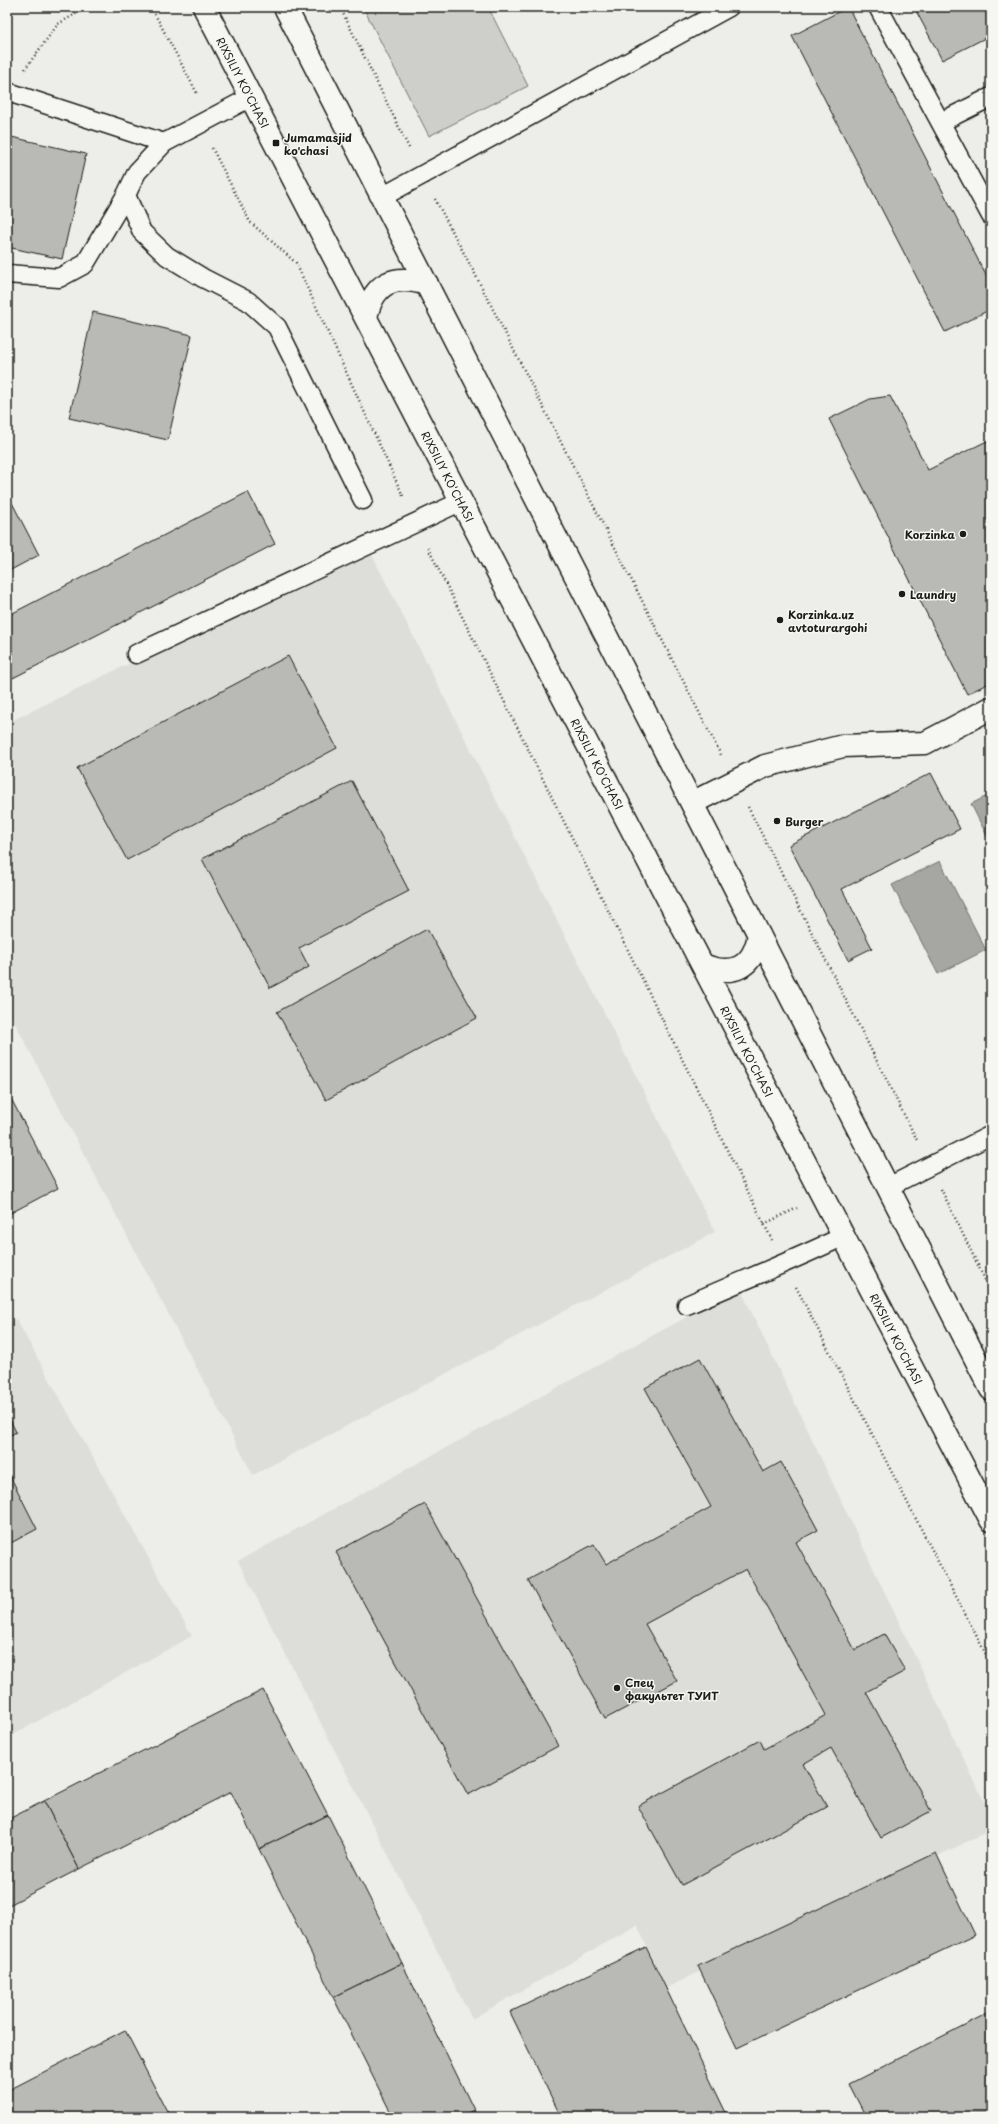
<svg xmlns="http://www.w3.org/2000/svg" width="998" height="2124" viewBox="0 0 998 2124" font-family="'Playpen Sans',sans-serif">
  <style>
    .built { fill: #ddddda }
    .green { fill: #cececb; stroke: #757574 }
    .water { fill: #a6a6a3; stroke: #6f6f6d }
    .building { fill: #b9b9b6; stroke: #1c1c1c }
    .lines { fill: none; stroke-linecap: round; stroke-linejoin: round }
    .lane-casing { stroke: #1c1c1c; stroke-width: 21 }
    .street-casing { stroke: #1c1c1c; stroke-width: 25 }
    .secondary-casing { stroke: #1c1c1c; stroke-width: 25 }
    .path { stroke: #1c1c1c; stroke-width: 2.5; stroke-dasharray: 1 3; stroke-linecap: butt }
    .lane { stroke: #f6f6f2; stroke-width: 18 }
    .street { stroke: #f6f6f2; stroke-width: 22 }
    .secondary { stroke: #f6f6f2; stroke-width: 22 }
    .poi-dot { fill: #1c1c1c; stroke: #f6f6f2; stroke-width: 1.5 }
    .labels { text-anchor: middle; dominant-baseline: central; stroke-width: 3; stroke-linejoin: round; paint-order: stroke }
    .street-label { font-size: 11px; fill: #1c1c1c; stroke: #f6f6f2 }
    .poi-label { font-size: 11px; font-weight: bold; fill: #1c1c1c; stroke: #f6f6f2; text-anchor: start }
  </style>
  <rect width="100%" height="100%" fill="#edede9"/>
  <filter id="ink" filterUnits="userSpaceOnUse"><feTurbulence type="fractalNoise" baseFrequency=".025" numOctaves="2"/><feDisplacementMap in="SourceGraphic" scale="8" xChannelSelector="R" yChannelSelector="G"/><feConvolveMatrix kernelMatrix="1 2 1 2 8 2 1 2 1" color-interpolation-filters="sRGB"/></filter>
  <g filter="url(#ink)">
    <g class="built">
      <polygon points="368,547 715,1232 253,1475 7,1008 7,723"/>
      <polygon points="740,1288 991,1816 991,1830 666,1988 637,1925 472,2019 238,1561"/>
      <polygon points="16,1319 192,1636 7,1738 7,1324"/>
    </g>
    <polygon class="green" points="363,7 488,7 528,86 429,136"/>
    <g class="water">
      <polygon points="991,794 991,844 971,804"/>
      <polygon points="940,861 986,950 938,974 892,885"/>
    </g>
    <g class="building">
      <polygon points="848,7 991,285 991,309 945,332 792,36"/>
      <polygon points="914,7 991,7 991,35 942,60"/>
      <polygon points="7,136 86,154 62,259 7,247"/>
      <polygon points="93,312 192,335 168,440 69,418"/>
      <polygon points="890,396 928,470 991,439 991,682 967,694 829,419 870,399"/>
      <polygon points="248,492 275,544 7,681 7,616"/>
      <polygon points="7,493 39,555 7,572"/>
      <polygon points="288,656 337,748 127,860 77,768"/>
      <polygon points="931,773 960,829 842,889 872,948 848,960 789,845"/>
      <polygon points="352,781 409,891 299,948 309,967 270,988 202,859"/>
      <polygon points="427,929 477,1018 326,1100 277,1012"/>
      <polygon points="7,1091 58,1188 7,1215"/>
      <polygon points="700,1358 763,1472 781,1462 818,1530 796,1542 855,1650 884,1634 905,1671 866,1692 931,1811 881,1838 831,1748 803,1764 827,1807 682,1885 638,1806 760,1740 764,1749 826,1715 746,1569 645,1624 677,1681 605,1719 528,1580 594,1544 606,1564 711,1507 645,1388"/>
      <polygon points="7,1414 16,1432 7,1437"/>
      <polygon points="7,1470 37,1529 7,1545"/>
      <polygon points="425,1504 558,1746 468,1795 336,1552"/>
      <polygon points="263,1690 328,1815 259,1849 231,1792 79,1869 44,1801"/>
      <polygon points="44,1801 79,1869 7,1906 7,1820"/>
      <polygon points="328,1815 402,1963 333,1997 259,1849"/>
      <polygon points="936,1853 975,1935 737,2048 698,1966"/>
      <polygon points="646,1947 728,2117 561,2117 510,2012"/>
      <polygon points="402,1963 474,2110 460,2117 393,2117 333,1997"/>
      <polygon points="990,2012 991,2117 866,2117 849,2084"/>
      <polygon points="125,2030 170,2117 11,2117 7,2110 7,2091"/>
      <polygon points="474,2110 477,2117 460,2117"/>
    </g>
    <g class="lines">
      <g class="lane-casing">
        <g id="lane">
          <polyline points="878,7 991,216"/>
          <polyline points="8,92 164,143"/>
          <polyline points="251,97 164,143 137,172 126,195 142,232 167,256 203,278 248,301 277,327 363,500"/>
          <polyline points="941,122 991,97"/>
          <polyline points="382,197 729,7"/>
          <polyline points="7,274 59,278 85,264 126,195"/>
          <polyline points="136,654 462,501"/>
          <polyline points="888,1187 991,1135"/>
          <path d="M687,1305C739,1282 792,1261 844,1236"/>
        </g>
      </g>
      <g class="street-casing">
        <polyline id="street" points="692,803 765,766 843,746 925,743 991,708"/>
      </g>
      <g class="secondary-casing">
        <g id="secondary">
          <path id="s1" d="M204,7L991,1520"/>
          <polyline points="285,7 991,1389"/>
          <path d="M366,317C374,282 394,274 427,284"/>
          <path d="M703,965C733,977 753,968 759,935"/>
        </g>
      </g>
      <g class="path">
        <polyline points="151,7 198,95"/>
        <polyline points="340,7 410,150"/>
        <polyline points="25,69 58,24 88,7"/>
        <polyline points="212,148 250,222 296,263 404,498"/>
        <polyline points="435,199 475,274 722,757"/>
        <polyline points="428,548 772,1240"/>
        <polyline points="748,807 918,1142"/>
        <polyline points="941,1189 991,1292"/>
        <polyline points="764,1224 797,1208"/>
        <polyline points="796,1287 991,1664"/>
      </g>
      <use href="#lane" class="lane"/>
      <use href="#street" class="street"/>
      <use href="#secondary" class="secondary"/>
    </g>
  </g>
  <g class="poi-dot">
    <rect x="272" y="139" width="8" height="8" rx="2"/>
    <circle cx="963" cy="534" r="4"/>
    <circle cx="902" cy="594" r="4"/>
    <circle cx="780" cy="620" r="4"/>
    <circle cx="777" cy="821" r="4"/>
    <circle cx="617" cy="1688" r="4"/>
  </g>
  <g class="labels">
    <g class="street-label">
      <text stroke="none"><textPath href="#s1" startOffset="85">RIXSILIY KO'CHASI</textPath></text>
      <text stroke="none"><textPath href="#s1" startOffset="529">RIXSILIY KO'CHASI</textPath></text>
      <text stroke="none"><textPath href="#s1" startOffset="853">RIXSILIY KO'CHASI</textPath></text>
      <text stroke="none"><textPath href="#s1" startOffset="1177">RIXSILIY KO'CHASI</textPath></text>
      <text stroke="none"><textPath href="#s1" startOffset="1501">RIXSILIY KO'CHASI</textPath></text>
    </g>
    <g class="poi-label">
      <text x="284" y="137">Jumamasjid<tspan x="284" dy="13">ko'chasi</tspan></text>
      <text x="955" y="534" text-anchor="end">Korzinka</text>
      <text x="910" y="594">Laundry</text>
      <text x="788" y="614">Korzinka.uz<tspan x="788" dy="13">avtoturargohi</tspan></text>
      <text x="785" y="821">Burger</text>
      <text x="625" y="1682">Спец<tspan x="625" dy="13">факультет ТУИТ</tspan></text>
    </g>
  </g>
  <rect width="998" height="2124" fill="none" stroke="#f6f6f2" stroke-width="24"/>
  <rect x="12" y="12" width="974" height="2100" fill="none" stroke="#1c1c1c" stroke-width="1.5" filter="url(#ink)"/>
</svg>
